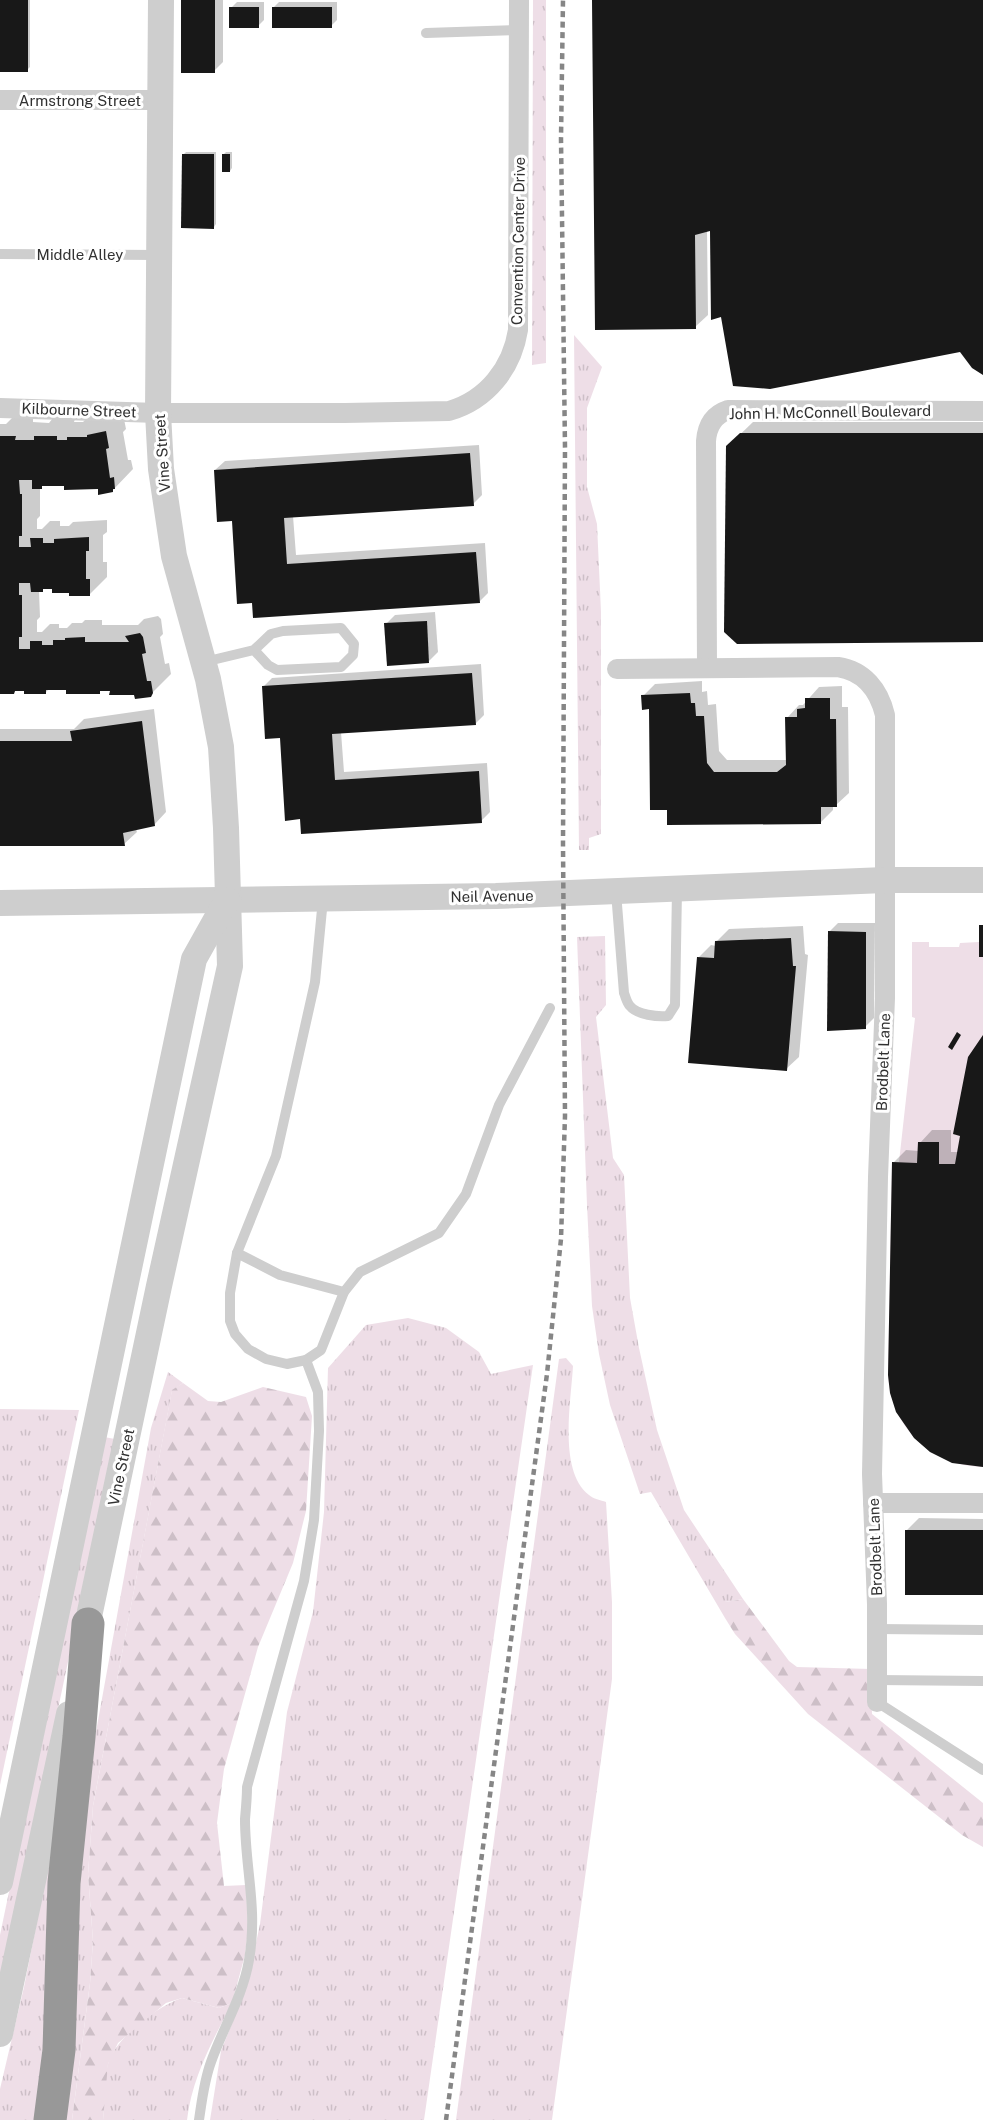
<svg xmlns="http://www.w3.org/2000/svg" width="983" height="2120" viewBox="0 0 983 2120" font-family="'Public Sans',sans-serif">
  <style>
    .grass { fill: url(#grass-tufts) }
    .forest { fill: url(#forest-firs) }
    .pitch { fill: #eedee7 }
    .shadow { fill: #0003 }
    .building { fill: #181818 }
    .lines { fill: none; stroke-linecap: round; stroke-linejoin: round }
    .service { stroke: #cecece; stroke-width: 10 }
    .minor { stroke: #cecece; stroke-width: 20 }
    .tertiary { stroke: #cecece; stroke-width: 26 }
    .motorway { stroke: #989898; stroke-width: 33 }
    .rail { stroke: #868686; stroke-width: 4.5; stroke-dasharray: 6 4.5; stroke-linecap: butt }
    .labels { text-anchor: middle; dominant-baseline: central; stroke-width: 6; stroke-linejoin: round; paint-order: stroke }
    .street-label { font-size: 15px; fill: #313131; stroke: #fff }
  </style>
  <defs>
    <pattern id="grass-tufts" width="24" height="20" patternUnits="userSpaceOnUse" patternTransform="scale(1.5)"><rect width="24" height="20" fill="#eedee7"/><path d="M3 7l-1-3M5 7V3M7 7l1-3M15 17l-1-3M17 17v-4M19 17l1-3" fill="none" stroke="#cdbfc7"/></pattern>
    <pattern id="forest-firs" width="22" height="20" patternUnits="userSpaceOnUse" patternTransform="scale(1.5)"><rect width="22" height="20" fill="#eedee7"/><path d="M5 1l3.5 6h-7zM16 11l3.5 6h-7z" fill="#cdbfc7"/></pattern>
  </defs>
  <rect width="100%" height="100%" fill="#fff"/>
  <g class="grass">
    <polygon points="533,0 546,0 546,363 532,365"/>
    <polygon points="574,335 602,367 587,408 587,487 597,524 601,612 601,834 589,838 589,850 579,850"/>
    <polygon points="605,936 606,1005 596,1017 613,1158 624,1175 630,1298 639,1348 657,1430 684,1510 743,1599 725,1602 725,1618 651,1492 640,1494 610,1405 599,1354 592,1306 587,1205 577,937"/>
    <polygon points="408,1318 446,1328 479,1352 491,1374 533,1365 424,2120 210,2120 221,2051 247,1986 260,1924 287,1712 313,1612 324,1512 328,1368 366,1325"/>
    <path d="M566,1358L573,1366C571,1402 558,1471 589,1495C593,1499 601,1500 606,1502L612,1602V1679L552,2120H456L559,1359Z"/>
    <polygon points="168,1372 183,1383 172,1391 93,1806 88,1874 93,1941 90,1983 72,2120 61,2120 86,1787 151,1428"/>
    <polygon points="0,1409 79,1410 0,1785"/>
    <polygon points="104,1437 115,1439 0,1984 0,1935"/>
    <polygon points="55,1831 39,2120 0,2120 0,2089 24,1987"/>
    <path d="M182,1998L219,2008L232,2003C213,2040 192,2077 187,2120H103C105,2102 103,2081 108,2064C115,2038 157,2006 182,1998Z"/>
  </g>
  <g class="forest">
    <polygon points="183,1383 208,1401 221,1402 263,1387 306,1397 312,1416 306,1511 293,1563 258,1647 224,1769 217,1823 224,1886 246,1885 248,1929 245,1955 232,2003 219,2008 182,1998 166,2003 118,2043 108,2064 103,2120 72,2120 90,1983 93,1941 88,1874 93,1806 172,1390"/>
    <polygon points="743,1599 789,1661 797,1667 871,1669 872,1714 983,1803 983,1847 962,1835 808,1714 735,1634 725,1618 725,1602"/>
  </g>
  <path class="pitch" d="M979,925H983V1467C931,1466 891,1427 888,1375L892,1162H899L915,1018L912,1017V942H929V947H959L960,943L979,942Z"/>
  <g class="shadow">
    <polygon points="0,0 30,0 30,67 27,70 0,70"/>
    <polygon points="183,0 223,0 223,62 214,71"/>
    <polygon points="594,0 983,0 983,373 960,351 712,229 707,230 708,315 695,327"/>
    <polygon points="237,2 264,2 264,20 258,26 231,8"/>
    <polygon points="279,2 337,2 337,20 331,26 273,8"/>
    <polygon points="186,152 216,152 216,224 214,227 183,155"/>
    <polygon points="226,152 232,152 232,168 230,171 223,155"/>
    <polygon points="123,414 126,429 123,432 128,460 131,460 133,469 112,491 99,487 65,484 44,485 40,487 40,516 37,519 37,529 42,529 50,521 60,521 60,526 69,526 73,522 107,520 107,532 103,535 103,562 107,562 107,577 89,595 54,587 46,587 39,591 40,617 37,620 37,632 42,632 50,624 59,624 59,628 67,628 72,623 82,623 85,620 102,620 102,625 138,625 144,619 158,616 161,619 163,634 160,637 165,664 169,663 171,674 150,695 111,689 102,689 99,692 49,689 45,693 25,689 17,689 14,692 0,692 0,424 6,424 12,418 33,418 33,422 49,423 53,418 75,419 74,422 83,422 86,419"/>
    <polygon points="753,422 983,422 983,641 727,447"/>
    <polygon points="479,445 482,495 473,504 293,516 296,555 485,543 488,593 479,602 254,601 233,520 215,470 225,461"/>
    <polygon points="435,612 438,652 429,661 386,624 395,615"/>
    <polygon points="481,664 484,715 475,724 341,732 344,772 487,763 490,812 481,821 301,818 281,736 263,687 272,678"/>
    <polygon points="702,681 702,692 707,691 708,705 716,704 719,751 727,760 787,760 787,718 799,705 803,705 819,687 842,686 842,707 848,707 849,793 836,805 833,805 833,810 821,822 668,808 651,708 643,696 655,684"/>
    <polygon points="154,709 166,812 154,825 136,829 137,832 124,844 0,844 0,729 74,729 84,719"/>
    <polygon points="838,923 875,923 874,1018 865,1027 829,932"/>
    <polygon points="803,926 805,954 808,955 799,1057 786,1069 699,957 711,945 716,946 716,942 729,929"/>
    <polygon points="983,1038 983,1466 893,1163 906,1150 919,1151 920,1143 932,1130 951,1130 951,1152 959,1152"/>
    <polygon points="919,1518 983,1519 983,1594 906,1531"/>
  </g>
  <g class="building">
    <rect x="0" y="0" width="28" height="72"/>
    <rect x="181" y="0" width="34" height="73"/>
    <polygon points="592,0 983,0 983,375 972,368 960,352 770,389 733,386 721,317 711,320 710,231 695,235 696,329 595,330"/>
    <rect x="229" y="7" width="30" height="21"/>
    <rect x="272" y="7" width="60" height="21"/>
    <polygon points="182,154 214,154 214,229 181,228"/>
    <rect x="222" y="154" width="8" height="18"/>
    <polygon points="106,431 109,448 106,449 110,478 114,477 115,489 113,489 113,492 98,495 98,489 64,490 64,486 42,486 42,489 32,489 32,480 19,480 20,494 22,494 22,536 19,536 19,547 31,547 30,538 43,538 43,543 54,543 54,539 89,537 89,551 86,551 86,579 90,579 90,596 69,596 69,593 52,593 52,589 43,589 43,592 31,592 30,583 19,583 19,595 22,595 22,637 19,637 19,649 30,649 30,641 42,641 42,645 53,645 53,640 65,640 65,638 85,637 85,642 129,642 125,636 140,633 143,637 146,653 142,654 147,681 151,681 153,693 151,697 135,699 134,695 109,695 110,691 100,691 100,694 66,694 66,690 46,690 46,694 24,694 24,691 15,691 14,694 0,694 0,436 16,436 15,440 34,440 34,436 57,436 57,440 67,440 67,437 87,437 87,435"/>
    <polygon points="740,433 983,433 983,642 737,644 724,632 726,446"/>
    <polygon points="470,453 474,506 284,518 287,564 476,552 480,603 253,618 252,603 237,604 232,521 217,522 214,470"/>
    <polygon points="427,621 429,663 387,666 384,623"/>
    <polygon points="472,673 476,725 332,734 335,780 479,771 482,823 301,834 300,819 285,821 280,738 265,739 262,686"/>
    <polygon points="690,693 691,703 695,703 696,716 704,716 707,763 714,772 777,772 786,765 785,717 797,717 797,709 805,708 805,698 830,698 830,719 836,719 837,807 821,807 821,824 667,825 667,810 650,810 649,709 642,710 641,695"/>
    <polygon points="142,721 155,826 123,833 125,846 0,846 0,741 72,741 70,731"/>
    <rect x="979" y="925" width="4" height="32"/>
    <polygon points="828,931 866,932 866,1029 827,1031"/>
    <polygon points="791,938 793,966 796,966 787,1071 688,1063 697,957 714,958 715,941"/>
    <polygon points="957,1032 961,1035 952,1050 948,1047"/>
    <polygon points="983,1035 983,1467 952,1463 930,1452 914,1438 896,1412 890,1393 888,1375 892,1162 917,1163 918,1142 939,1142 939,1164 955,1164 960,1136 953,1134 968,1057"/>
    <rect x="905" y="1530" width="78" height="65"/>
  </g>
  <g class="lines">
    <g class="service">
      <polyline points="426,33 519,30"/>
      <polyline points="0,254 159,255"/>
      <polyline points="204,662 254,650 268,665 277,670 341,667 353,655 354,644 341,628 283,631 271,634 254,650"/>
      <path d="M616,892L624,993C626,998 627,1003 630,1006C637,1015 658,1017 668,1016L675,1005L677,890"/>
      <polyline points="323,899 315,982 276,1156 237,1253 230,1293 230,1321 235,1334 248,1349 266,1359 287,1364 306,1360 321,1350 344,1292 360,1272 439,1233 466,1194 499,1105 550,1008"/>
      <polyline points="237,1253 280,1275 344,1292"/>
      <polyline points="877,1629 983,1630"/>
      <polyline points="877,1680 983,1681"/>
      <polyline points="877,1702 983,1770"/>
      <path d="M199,2120C202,2100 204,2081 211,2062C223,2028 243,1996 249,1960C258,1908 245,1869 245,1819C246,1808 247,1798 247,1787L304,1581L314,1520L319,1431L318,1392L306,1360"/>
    </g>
    <g class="minor">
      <polyline points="0,100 161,100"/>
      <path d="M0,408L158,413H345L449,411C487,400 512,368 518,330L519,0"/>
      <path d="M707,668L706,441C707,427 713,415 728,410L983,411"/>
      <path d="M617,669L838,667C864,671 879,690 885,715V998L878,1177L872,1474L877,1604V1702"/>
      <polyline points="873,1503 983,1503"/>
    </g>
    <g class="tertiary">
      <polyline points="0,903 496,896 885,880 983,880"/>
      <polyline points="84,1640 159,1286 230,966 226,828 221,747 208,679 174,556 161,469 158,413 161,0"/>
      <polyline points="0,1882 194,959 227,900"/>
      <polyline points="0,2034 69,1714"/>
    </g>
    <polyline class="motorway" points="50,2120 59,2050 64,1883 79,1737 88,1624"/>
    <polyline class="rail" points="446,2120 547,1374 561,1239 565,1116 563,843 565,448 561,139 563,0"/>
  </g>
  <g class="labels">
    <g class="street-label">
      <text x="80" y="100">Armstrong Street</text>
      <text transform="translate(518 241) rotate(-89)">Convention Center Drive</text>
      <text x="80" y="254">Middle Alley</text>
      <text transform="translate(79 410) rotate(2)">Kilbourne Street</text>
      <text transform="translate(830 412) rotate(-1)">John H. McConnell Boulevard</text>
      <text transform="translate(162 453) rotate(-94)">Vine Street</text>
      <text transform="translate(492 896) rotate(-1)">Neil Avenue</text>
      <text transform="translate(883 1062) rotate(-88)">Brodbelt Lane</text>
      <text transform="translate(121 1467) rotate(-78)">Vine Street</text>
      <text transform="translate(875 1547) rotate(-92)">Brodbelt Lane</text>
    </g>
  </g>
</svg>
